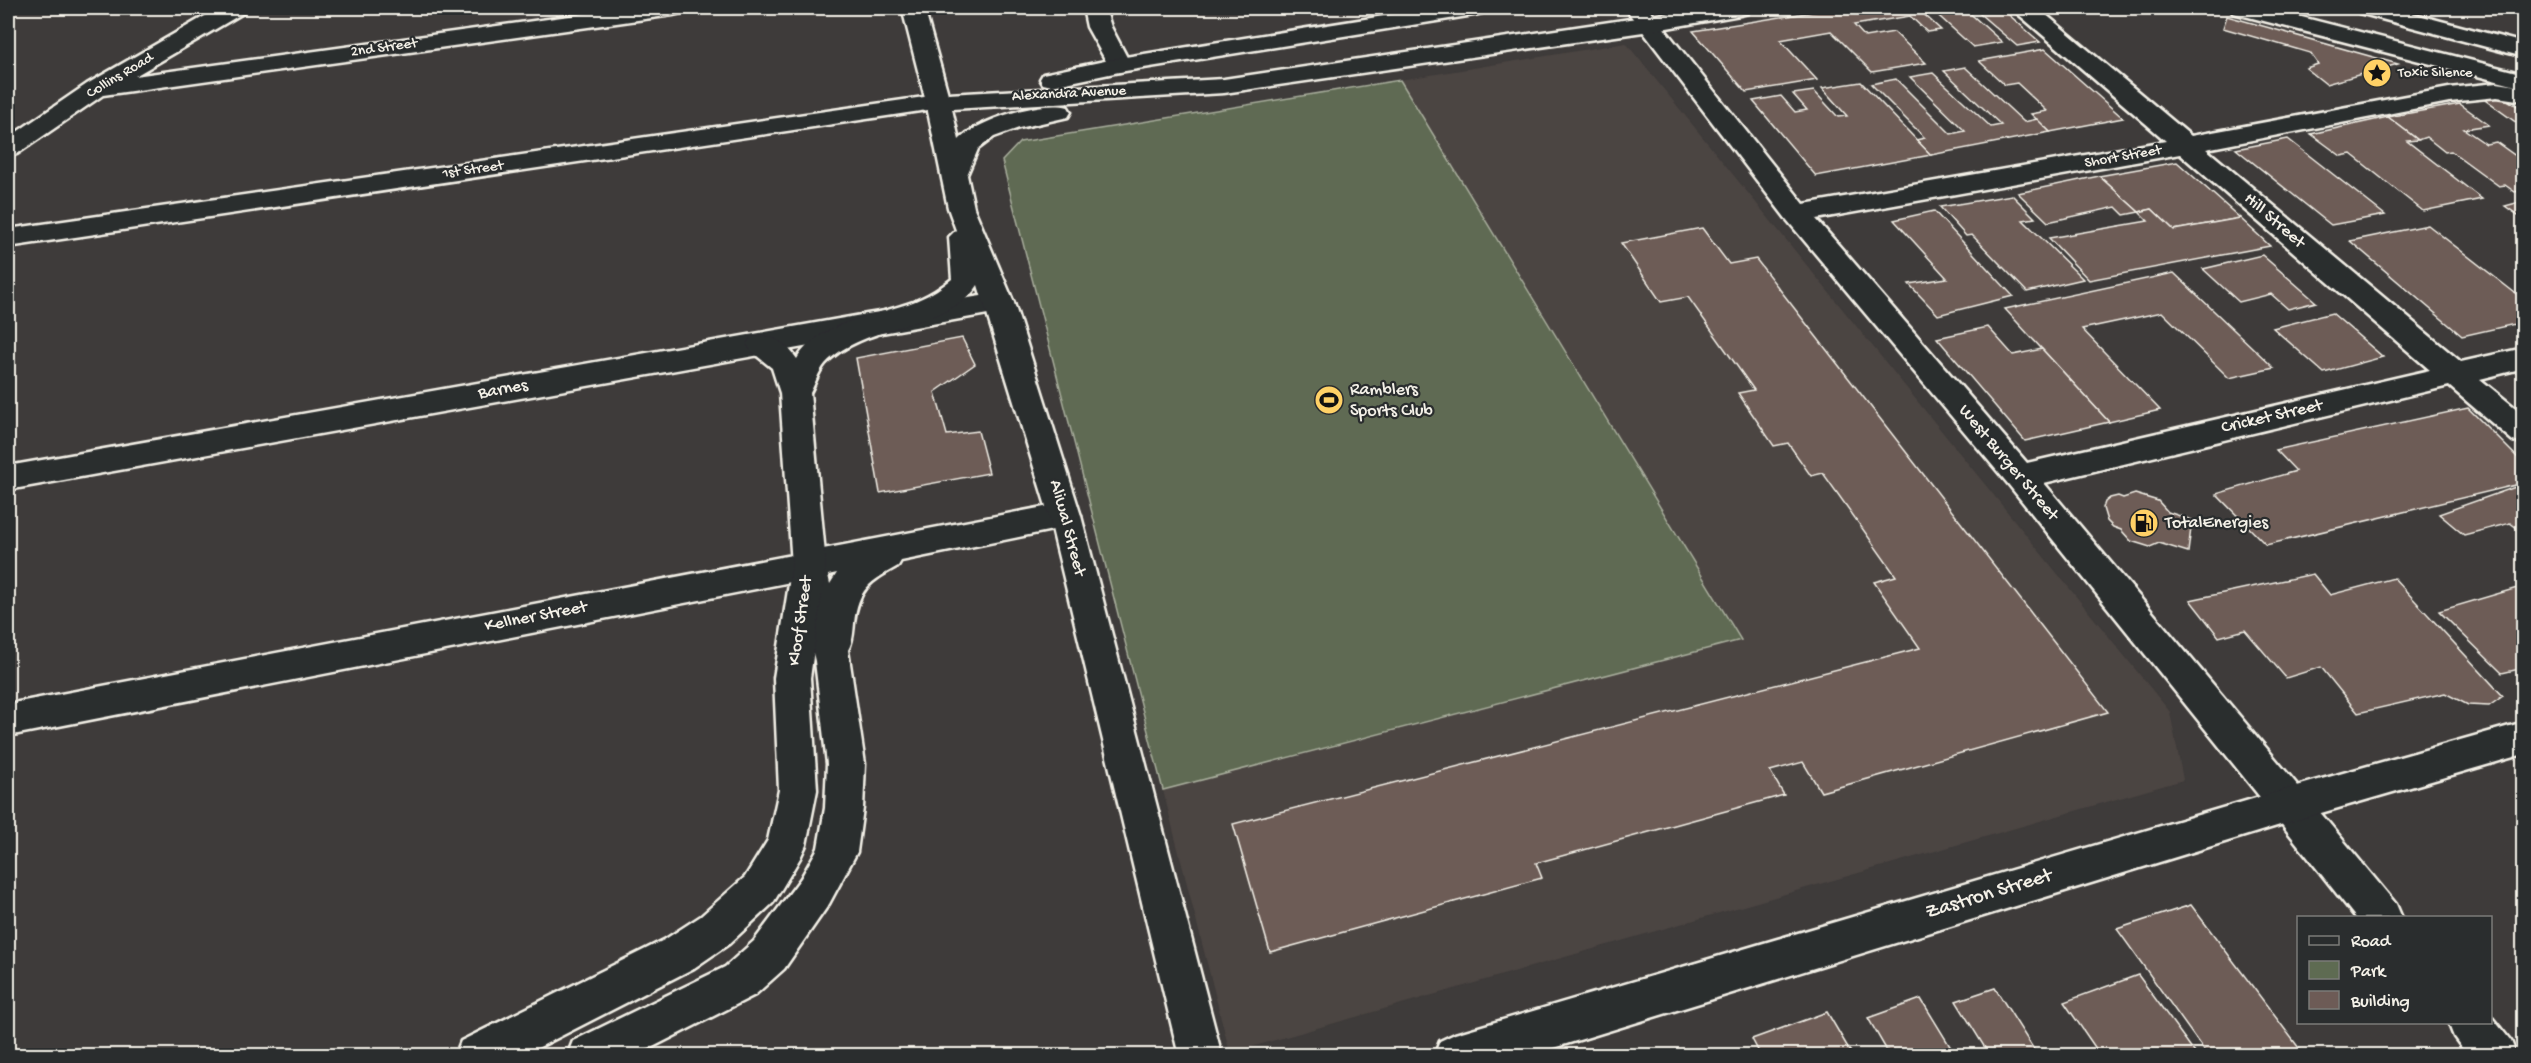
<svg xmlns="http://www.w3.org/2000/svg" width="2531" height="1063" viewBox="0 0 2531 1063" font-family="'Gochi Hand',sans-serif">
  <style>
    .built { fill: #4c4542 }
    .green { fill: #5e6b52; stroke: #a9ae9d; stroke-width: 1.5 }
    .building { fill: #6d5b56; stroke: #f4f1e8; stroke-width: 1.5 }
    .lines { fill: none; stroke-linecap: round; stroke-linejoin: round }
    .minor-casing { stroke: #f4f1e8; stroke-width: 5 }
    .major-casing { stroke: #f4f1e8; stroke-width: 5 }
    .highway-casing { stroke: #f4f1e8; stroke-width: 5 }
    .minor { fill: #2a2d2e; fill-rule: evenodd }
    .major { fill: #2a2d2e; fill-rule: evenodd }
    .highway { fill: #2a2d2e; fill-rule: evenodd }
    .labels { text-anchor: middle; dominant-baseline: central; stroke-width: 4.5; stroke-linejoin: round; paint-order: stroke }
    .far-street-label { font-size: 15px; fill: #f4f1e8; stroke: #2a2d2e }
    .far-poi-label { font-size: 15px; fill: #f4f1e8; stroke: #2a2d2e; text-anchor: start }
    .street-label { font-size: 18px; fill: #f4f1e8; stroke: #2a2d2e }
    .poi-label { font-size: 18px; fill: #f4f1e8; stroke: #2a2d2e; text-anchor: start }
    .near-street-label { font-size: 21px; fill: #f4f1e8; stroke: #2a2d2e }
  </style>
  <rect width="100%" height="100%" fill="#3e3b3a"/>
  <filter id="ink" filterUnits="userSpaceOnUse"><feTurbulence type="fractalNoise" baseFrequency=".0167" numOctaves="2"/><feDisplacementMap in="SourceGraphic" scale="12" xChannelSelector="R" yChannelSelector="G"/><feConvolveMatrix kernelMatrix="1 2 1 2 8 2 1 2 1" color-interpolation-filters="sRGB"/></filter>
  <g filter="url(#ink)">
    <polygon class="built" points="1626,43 2170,712 2183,780 1230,1053 1163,790 1741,640 1400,80"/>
    <polygon class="green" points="1400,80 1741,640 1163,790 1002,161 1020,142"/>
    <g class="building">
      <polygon points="1838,8 1917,8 1941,30 1927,32 1910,16 1854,25 1865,37 1894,32 1926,63 1872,72 1831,31 1780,40 1817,80 1746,92 1693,31"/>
      <polygon points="1930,8 1964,8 2002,42 1973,47"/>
      <polygon points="1973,8 2001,8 2040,42 2017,46"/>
      <polygon points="2227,16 2398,64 2326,84 2306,68 2318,64 2310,53 2223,28"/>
      <polygon points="2045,49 2123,118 2050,132 2031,114 2047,111 2017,83 2005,85 1979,61"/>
      <polygon points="1965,67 2024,122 2037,119 2050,132 1931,155 1916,140 1925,138 1871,84 1896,79 1951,134 1965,131 1910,77 1933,73 1991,127 2001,125 1944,71"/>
      <polygon points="1861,82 1931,155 1816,176 1753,101 1781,96 1795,112 1807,110 1793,94 1814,91 1838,117 1847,116 1822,88"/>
      <polygon points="2501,96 2524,110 2524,128 2485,100"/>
      <polygon points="2460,104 2489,125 2464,129 2486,144 2496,142 2524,162 2524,190 2515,192 2505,185 2499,186 2451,151 2445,152 2426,137 2418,140 2388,117"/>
      <polygon points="2388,117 2418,140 2407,141 2482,199 2423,211 2351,154 2341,156 2311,134"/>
      <polygon points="2288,139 2385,215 2331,225 2236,149"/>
      <polygon points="2177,162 2240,218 2174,230 2152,209 2139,212 2099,176"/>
      <polygon points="2099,176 2139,212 2124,215 2116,207 2048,222 2018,193"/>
      <polygon points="2012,195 2035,218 2023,220 2083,279 2027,292 1972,235 1966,236 1940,207"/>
      <polygon points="2524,201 2524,219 2505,206"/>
      <polygon points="2152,209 2174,230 2240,218 2270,246 2089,280 2049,238 2148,221 2139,212"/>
      <polygon points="1934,211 2013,296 1938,315 1909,284 1947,278 1894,220"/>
      <polygon points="2428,225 2524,300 2524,322 2462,336 2350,241"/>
      <polygon points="1702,228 1729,264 1756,259 2108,712 1821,792 1803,762 1770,771 1784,795 1536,863 1542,878 1270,952 1233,824 1920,648 1874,582 1896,576 1823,473 1811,476 1788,443 1774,446 1738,393 1754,390 1688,297 1661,302 1621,243"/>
      <polygon points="2262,255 2316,302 2288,309 2271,294 2239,302 2203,269"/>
      <polygon points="2174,273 2274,368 2229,378 2162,312 2082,329 2160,410 2109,422 2005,309"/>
      <polygon points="2332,313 2383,357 2324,373 2273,328"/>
      <polygon points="1988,327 2013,355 2042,349 2109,422 2025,441 1937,338"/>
      <polygon points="962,338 975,364 935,392 947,435 978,431 989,473 880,493 856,358"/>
      <polygon points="2468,408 2524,464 2524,483 2266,545 2216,494 2296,471 2276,450"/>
      <polygon points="2524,484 2524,533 2510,523 2464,535 2439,514"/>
      <polygon points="2135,494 2158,501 2168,512 2192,520 2188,552 2159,543 2150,547 2131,541 2121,530 2113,527 2107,521 2103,508 2105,502 2110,498 2118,496 2123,498"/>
      <polygon points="2313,574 2330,595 2394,578 2503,696 2489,706 2468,705 2445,693 2358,713 2321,667 2286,678 2245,630 2219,637 2190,600"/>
      <polygon points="2524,586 2524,668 2502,673 2439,611"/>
      <polygon points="2191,905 2305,1056 2208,1056 2117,929"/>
      <polygon points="2138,975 2187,1042 2197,1056 2101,1056 2064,1002"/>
      <polygon points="1995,988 2038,1056 1990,1056 1956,1001"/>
      <polygon points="1921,999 1956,1056 1890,1056 1868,1018"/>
      <polygon points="1827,1012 1853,1056 1761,1056 1752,1039"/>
    </g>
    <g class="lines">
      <g class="minor-casing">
        <g id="minor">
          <polygon points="219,8 246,8 243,13 135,76 627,8 684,8 681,13 673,15 103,95 17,154 8,157 8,138 87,84"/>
          <polygon points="1083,8 1105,8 1111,27 1131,65 1127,70 1119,72 1111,70 1087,27"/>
          <path d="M1625,8H1648L1804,204L2166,141L2017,13L2014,8H2038L2191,136L2449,88L2497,83L2524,87V101L2497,97L2449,102L2206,149L2461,362L2524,348V368L2480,379L2524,415V444L2513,441L2449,386L2044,483L2304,793L2309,805L2304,817L2290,822L2276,817L2009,485L1787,220ZM2180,154L2430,370L2027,463L1816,219Z"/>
          <polygon points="938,95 947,97 950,102 947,107 8,247 8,229"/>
          <polygon points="1000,293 1010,296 1014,303 1010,310 8,490 8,466 867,314"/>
          <path d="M1065,503L1077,507L1081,516L1077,525L901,561L898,566C869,582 858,589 854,623C853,633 853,641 848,650L865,764L863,808L857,852L829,904L784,969L755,995L635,1056H567L573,1041L725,967L754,941L801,878L818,848L825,808L827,764L815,661L796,581L8,736V704ZM837,573L830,584L828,575Z"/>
        </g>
      </g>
      <g class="major-casing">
        <g id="major">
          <path d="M902,8H924L948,94L1224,79L1704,8H1751L1748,13L1740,15L1650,31L1224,93L952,109L959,140C978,120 1041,100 1068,107L1071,112L1068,117L1019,128L994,137L978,149L967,175L974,208L1014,303L1081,516L1222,1056H1179L1049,516L978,285C950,329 864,322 825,364C818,372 815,384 810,393L826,565L810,678L817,790L806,845L800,858L773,903L729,944L694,968L522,1056H455L461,1041L664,940L701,916L745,877L768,840L779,790L774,678L792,565L780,393L772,368L751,351L746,344L751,337C770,331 786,343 797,359C823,317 880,317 920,299C932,294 942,287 952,279L949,237L956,230L948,208L926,102Z"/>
          <polygon points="1434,8 1485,8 1482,13 1474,15 1119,72 1052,86 1043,84 1040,79 1043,74 1119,58"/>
          <polygon points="2230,8 2266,8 2524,74 2524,88 2233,13"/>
          <polygon points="2356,8 2392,8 2524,43 2524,57 2359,13"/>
          <polygon points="2290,788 2304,793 2396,904 2402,918 2356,918 2276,817 2271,805 2276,793"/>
          <polygon points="2490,1015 2511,1041 2517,1056 2468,1056 2454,1037 2448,1022 2490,1022"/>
        </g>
      </g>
      <g class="highway-casing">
        <polygon id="highway" points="2524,722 2524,754 2290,822 1527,1056 1434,1056 1440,1041 1455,1034 2290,788"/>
      </g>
      <use href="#minor" class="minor"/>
      <use href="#major" class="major"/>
      <use href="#highway" class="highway"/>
    </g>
  </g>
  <defs>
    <g id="sight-disc" transform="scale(1.5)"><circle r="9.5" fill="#ffd166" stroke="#2a2d2e"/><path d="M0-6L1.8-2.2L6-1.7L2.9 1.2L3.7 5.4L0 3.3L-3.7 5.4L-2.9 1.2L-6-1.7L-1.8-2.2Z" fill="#111"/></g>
    <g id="stadium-disc" transform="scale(1.5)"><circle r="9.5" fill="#ffd166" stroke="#2a2d2e"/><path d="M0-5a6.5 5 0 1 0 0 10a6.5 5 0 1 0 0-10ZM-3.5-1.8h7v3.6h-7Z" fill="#111"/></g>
    <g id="fuel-disc" transform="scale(1.5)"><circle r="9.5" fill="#ffd166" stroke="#2a2d2e"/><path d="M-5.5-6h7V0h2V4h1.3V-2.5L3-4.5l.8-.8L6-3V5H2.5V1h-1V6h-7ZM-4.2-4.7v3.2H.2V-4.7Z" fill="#111"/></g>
  </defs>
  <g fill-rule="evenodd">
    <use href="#sight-disc" x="2377" y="73"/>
    <use href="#stadium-disc" x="1329" y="400"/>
    <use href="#fuel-disc" x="2144" y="523"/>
  </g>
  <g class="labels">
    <g class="far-street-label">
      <text transform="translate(384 48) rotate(-8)">2nd Street</text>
      <text transform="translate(120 76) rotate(-31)">Collins Road</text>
      <text transform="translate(1069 94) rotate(-3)">Alexandra Avenue</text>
      <text transform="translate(2123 157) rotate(-10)">Short Street</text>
      <text transform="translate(473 170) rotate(-8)">1st Street</text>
    </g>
    <g class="far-poi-label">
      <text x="2398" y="73">Toxic Silence</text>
    </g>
    <g class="street-label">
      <text transform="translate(2274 221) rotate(41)">Hill Street</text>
      <text transform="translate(503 390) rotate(-10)">Barnes</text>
      <text transform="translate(2272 417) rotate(-13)">Cricket Street</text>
      <text transform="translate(2008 463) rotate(50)">West Burger Street</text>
      <text transform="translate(1067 528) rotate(75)">Aliwal Street</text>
      <text transform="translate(536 617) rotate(-11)">Kellner Street</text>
      <text transform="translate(801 621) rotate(-82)">Kloof Street</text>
    </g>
    <g class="poi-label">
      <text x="1350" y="390">Ramblers<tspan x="1350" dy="21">Sports Club</tspan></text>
      <text x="2165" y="523">TotalEnergies</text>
    </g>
    <g class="near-street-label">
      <text transform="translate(1989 895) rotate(-17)">Zastron Street</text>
    </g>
  </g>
  <rect width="2531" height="1063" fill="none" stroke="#2a2d2e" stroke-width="30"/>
  <rect x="15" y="15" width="2501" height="1033" fill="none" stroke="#f4f1e8" stroke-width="2" filter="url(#ink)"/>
  <rect x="2297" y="916" width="195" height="108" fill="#2a2d2e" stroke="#7b7b78" stroke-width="1.5"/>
  <rect x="2309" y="936" width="30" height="9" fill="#2a2d2e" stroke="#7b7b78" stroke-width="1.5"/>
  <text x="2351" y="946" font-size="18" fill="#f4f1e8">Road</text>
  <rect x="2309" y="961" width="30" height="18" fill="#5e6b52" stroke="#7b7b78" stroke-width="1.5"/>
  <text x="2351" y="976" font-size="18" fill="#f4f1e8">Park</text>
  <rect x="2309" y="991" width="30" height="18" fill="#6d5b56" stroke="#7b7b78" stroke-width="1.5"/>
  <text x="2351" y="1006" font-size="18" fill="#f4f1e8">Building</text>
</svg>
